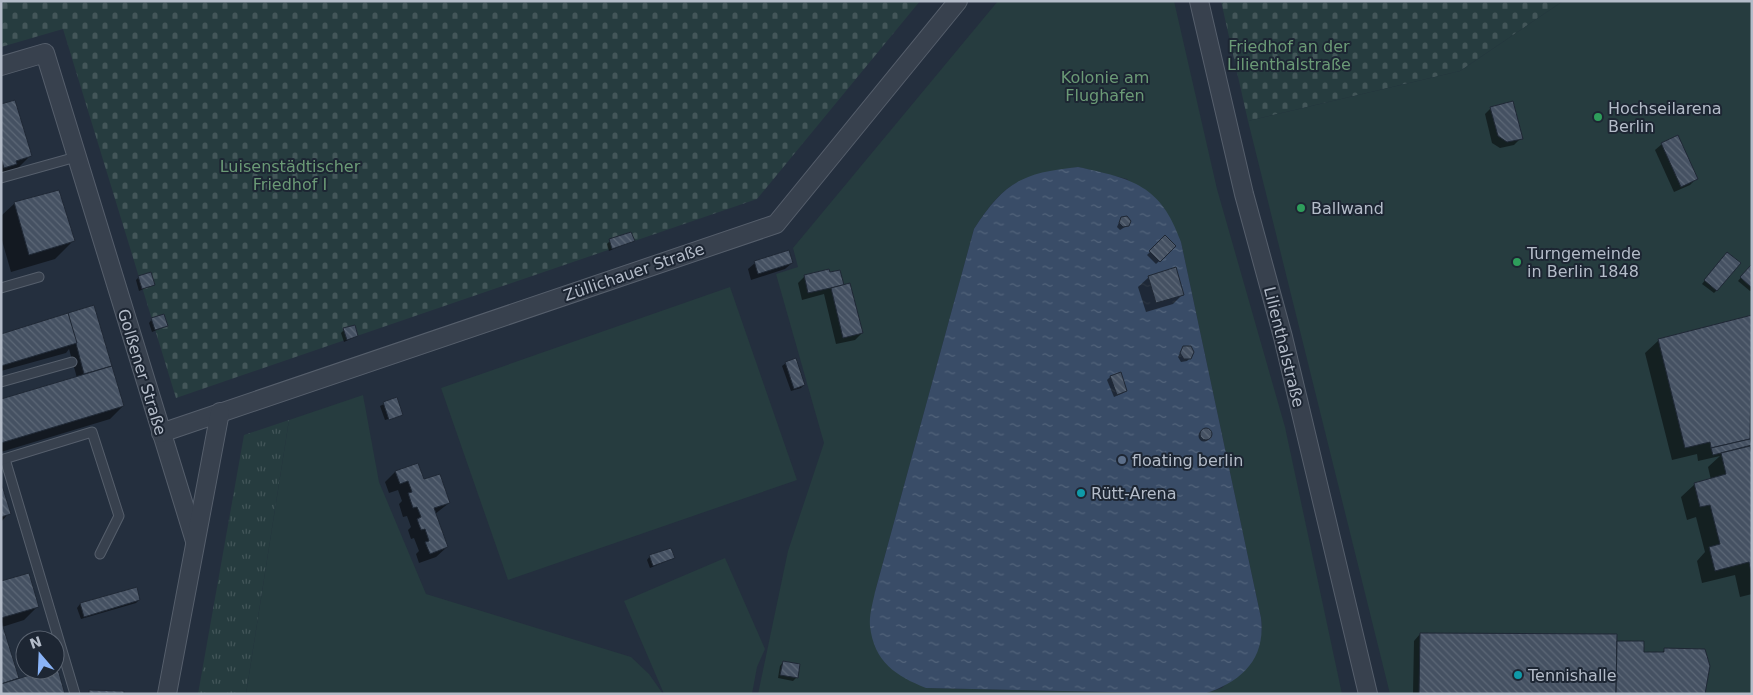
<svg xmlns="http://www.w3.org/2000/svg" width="1753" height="695" viewBox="0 0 1753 695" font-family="'DejaVu Sans',sans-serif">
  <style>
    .grass { fill: url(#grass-tufts) }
    .cemetery { fill: url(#cemetery-stones) }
    .garden { fill: #263c3f; fill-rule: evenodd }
    .water { fill: url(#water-ripples) }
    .shadow { fill: #0007 }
    .building { fill: url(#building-back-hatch); stroke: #1f2835 }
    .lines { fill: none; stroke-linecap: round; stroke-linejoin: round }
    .service-casing { stroke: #565f6c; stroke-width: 11 }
    .minor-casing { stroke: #565f6c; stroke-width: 20 }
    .service { stroke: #38414e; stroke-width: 9 }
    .minor { stroke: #38414e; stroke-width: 18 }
    .leisure-dot { fill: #2e9e5b; stroke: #1d2633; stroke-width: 2 }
    .service-dot { fill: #5c6f8a; stroke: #1d2633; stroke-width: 2 }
    .culture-dot { fill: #0f9aa8; stroke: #1d2633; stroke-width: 2 }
    .labels { text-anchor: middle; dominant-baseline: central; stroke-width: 4; stroke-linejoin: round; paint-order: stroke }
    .park-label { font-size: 16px; fill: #6b9a76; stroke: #1d2633 }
    .poi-label { font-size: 16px; fill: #b4bcc9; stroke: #1d2633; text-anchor: start }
    .street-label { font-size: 16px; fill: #b4bcc9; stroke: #1d2633 }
  </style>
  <defs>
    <pattern id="grass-tufts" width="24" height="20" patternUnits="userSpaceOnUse" patternTransform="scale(1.25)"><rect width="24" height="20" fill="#263c3f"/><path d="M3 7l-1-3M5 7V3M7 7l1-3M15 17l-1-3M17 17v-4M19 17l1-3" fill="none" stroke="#435659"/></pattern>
    <pattern id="cemetery-stones" width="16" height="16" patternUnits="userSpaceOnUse" patternTransform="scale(1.25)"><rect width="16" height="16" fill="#263c3f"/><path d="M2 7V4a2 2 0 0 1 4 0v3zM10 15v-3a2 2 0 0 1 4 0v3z" fill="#435659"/></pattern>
    <pattern id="water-ripples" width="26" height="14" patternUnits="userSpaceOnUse" patternTransform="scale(1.25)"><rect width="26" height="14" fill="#394c67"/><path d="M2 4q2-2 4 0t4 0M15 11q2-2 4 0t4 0" fill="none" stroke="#53647b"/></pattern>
    <pattern id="building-back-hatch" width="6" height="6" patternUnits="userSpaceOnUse" patternTransform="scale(1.25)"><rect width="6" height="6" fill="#455162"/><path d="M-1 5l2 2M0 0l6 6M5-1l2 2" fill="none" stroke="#5d6877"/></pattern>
  </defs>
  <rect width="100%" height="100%" fill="#242f3e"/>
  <polygon class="grass" points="289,420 246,694 198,694 244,435"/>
  <g class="cemetery">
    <polygon points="1,1 920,1 757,199 176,398 63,29 1,47"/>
    <polygon points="1221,1 1563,1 1460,71 1248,121"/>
  </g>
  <g class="garden">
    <path d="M998,1H1174L1217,189L1285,427L1342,694H758L788,551L824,443L776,274L798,267L793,248ZM1078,167L1127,179L1181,242L1261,618L1262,627L1259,647L1222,688L1203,694L926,688L875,592L974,229C1008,176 1020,179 1078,167Z"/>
    <polygon points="1563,1 1752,1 1752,694 1390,694 1248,121 1460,71"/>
    <polygon points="730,287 797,480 508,580 441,388"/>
    <polygon points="363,395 379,482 426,594 631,657 649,674 663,694 246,694 289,420"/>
    <polygon points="725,558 765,649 757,667 752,694 664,694 624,601"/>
  </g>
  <path class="water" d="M1078,167C1133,179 1161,185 1181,242L1261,618C1266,660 1241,682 1204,694L926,688C896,676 874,662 870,626C869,615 873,602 875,592L974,229C1005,181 1023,173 1078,167Z"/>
  <g class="shadow">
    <polygon points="1,106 31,155 13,173 1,178"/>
    <polygon points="1491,108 1521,138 1514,145 1500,148 1492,143 1485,114"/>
    <polygon points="1662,144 1697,178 1690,185 1674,192 1655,150"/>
    <polygon points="15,203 73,241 55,259 11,272 1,237 1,216"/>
    <polygon points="1121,218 1128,225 1120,230 1117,227"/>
    <polygon points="1165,237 1175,246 1156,264 1147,255"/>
    <polygon points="610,241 633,241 609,251 607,244"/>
    <polygon points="1724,257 1717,290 1714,293 1702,284"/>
    <polygon points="755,263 792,263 785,269 751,280 748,269"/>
    <polygon points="1751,266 1752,290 1750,291 1738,281"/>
    <polygon points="805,276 843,286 862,333 855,340 836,344 824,294 802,300 798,283"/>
    <polygon points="139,277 153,285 139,291 136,280"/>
    <polygon points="1149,277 1183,294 1173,304 1146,312 1138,287"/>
    <polygon points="93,307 123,406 110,419 1,452 1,401 77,378 69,349 66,353 1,371 1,336"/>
    <polygon points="1752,316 1752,440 1749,441 1749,447 1752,460 1752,594 1740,597 1735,575 1702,583 1697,561 1705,552 1696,517 1687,520 1681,497 1695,484 1711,480 1708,467 1720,456 1698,461 1697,454 1672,460 1645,353 1659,340"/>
    <polygon points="152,319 167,326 152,332 149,323"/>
    <polygon points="344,330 357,336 344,342 341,333"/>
    <polygon points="1183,347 1190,358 1187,361 1181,362 1178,357"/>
    <polygon points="786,363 804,385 801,388 791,391 782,366"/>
    <polygon points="1110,377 1126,390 1123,393 1114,397 1107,380"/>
    <polygon points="397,398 402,415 385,420 380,406"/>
    <circle cx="1204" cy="436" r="5.5"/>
    <polygon points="395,472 423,481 449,503 435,514 447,547 436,557 419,563 416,554 419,551 414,538 411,539 408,530 411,527 407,516 403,517 399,504 402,501 398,490 389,493 385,482"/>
    <polygon points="1,483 9,513 1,522"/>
    <polygon points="650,556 674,558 650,568 647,560"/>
    <polygon points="1,583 38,606 24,620 2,627 18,680 56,668 64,694 1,694"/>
    <polygon points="136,588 139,600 136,603 81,619 77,608 80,604"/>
    <polygon points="1420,634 1642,642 1642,653 1661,653 1665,650 1705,694 1413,694 1414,641"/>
    <polygon points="783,662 796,678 793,681 778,678 780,666"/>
  </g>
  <g class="building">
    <polygon points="15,100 32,156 16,161 17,164 4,168 1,158 1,104"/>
    <polygon points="1513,101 1523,139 1507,142 1498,136 1490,107"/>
    <polygon points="1678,135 1698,179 1681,187 1661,143"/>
    <polygon points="59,190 75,241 29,255 14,202"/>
    <polygon points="1127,216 1131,221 1129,226 1123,227 1119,223 1121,217"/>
    <polygon points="631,232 635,241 612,249 609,239"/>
    <polygon points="1165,235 1176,246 1160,262 1149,251"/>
    <polygon points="789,250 793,263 758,274 754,261"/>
    <polygon points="1727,252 1741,263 1717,291 1704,280"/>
    <polygon points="1751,265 1752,265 1752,288 1740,277"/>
    <polygon points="1176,267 1184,295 1156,303 1148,276"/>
    <polygon points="829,269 830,272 840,270 844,285 808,293 804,275"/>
    <polygon points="151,272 155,285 142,289 138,276"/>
    <polygon points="850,283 863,333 843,338 831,288"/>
    <polygon points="94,305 112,366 84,374 68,313"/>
    <polygon points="68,313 77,343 1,366 1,334"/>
    <polygon points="164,314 168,326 155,330 151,318"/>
    <polygon points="1752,315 1750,439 1711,448 1710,442 1685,448 1658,339"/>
    <polygon points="355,325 358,336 347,340 343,328"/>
    <polygon points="1183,346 1191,346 1194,352 1191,359 1184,359 1180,353"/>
    <polygon points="796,358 805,385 794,389 785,362"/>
    <polygon points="112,366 124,406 1,443 1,399"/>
    <polygon points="1121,372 1127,391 1117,395 1110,376"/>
    <polygon points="397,397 403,415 389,420 383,402"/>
    <circle cx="1206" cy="434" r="6"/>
    <polygon points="1750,439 1752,445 1713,455 1711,448"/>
    <polygon points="1750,446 1752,454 1752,578 1749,562 1715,571 1709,547 1720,544 1710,505 1700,507 1694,483 1726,474 1721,453"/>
    <polygon points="418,463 424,479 440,474 450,503 434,508 448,547 430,554 425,542 429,541 425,529 421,530 417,519 421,517 417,507 413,508 408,493 412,492 408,481 400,484 395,471"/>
    <polygon points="1,482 11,514 1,517"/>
    <polygon points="671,548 675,558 653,566 649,555"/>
    <polygon points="29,573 39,607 1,618 1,581"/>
    <polygon points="137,587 140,600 84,617 80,603"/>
    <polygon points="1,620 19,678 1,684"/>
    <polygon points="1420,633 1617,634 1616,694 1419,694"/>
    <polygon points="1617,641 1644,641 1644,652 1664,652 1664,648 1705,649 1710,666 1705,694 1616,694"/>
    <polygon points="783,661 800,664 798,678 780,675"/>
    <polygon points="57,666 65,694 1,694 1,684 46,670 55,670"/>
    <polygon points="89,690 124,691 124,694 89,694"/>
  </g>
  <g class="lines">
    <g class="service-casing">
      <g id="service">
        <polyline points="1,178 76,157"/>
        <polyline points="1,288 39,277"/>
        <polyline points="1,382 72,362"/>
        <polyline points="5,459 75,694"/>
        <polyline points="1,460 92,432 119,516 100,554"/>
      </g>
    </g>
    <g class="minor-casing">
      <g id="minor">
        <polyline points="1199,1 1244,194 1283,337 1368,694"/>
        <polyline points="1,66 45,53 195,541"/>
        <polyline points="161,433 776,224 958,1"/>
        <polyline points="167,694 220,412"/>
      </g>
    </g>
    <use href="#service" class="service"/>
    <use href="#minor" class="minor"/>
  </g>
  <g class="leisure-dot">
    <circle cx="1598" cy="117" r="5"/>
    <circle cx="1301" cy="208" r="5"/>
    <circle cx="1517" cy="262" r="5"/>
  </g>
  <circle class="service-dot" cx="1122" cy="460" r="5"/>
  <g class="culture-dot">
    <circle cx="1081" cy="493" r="5"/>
    <circle cx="1518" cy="675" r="5"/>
  </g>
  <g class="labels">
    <g class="park-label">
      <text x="1289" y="46">Friedhof an der<tspan x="1289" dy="18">Lilienthalstraße</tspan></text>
      <text x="1105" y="77">Kolonie am<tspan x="1105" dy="18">Flughafen</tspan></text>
      <text x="290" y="166">Luisenstädtischer<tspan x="290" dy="18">Friedhof I</tspan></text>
    </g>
    <g class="poi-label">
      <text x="1608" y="108">Hochseilarena<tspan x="1608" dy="18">Berlin</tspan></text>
      <text x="1311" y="208">Ballwand</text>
      <text x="1527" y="253">Turngemeinde<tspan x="1527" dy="18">in Berlin 1848</tspan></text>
      <text x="1132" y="460">floating berlin</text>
      <text x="1091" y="493">Rütt-Arena</text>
      <text x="1528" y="675">Tennishalle</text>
    </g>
    <g class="street-label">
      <text transform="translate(634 272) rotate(-19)">Züllichauer Straße</text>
      <text transform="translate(1284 347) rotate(76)">Lilienthalstraße</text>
      <text transform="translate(142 372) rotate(73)">Golßener Straße</text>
    </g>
  </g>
  <rect width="1753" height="695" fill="none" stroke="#b4bcc9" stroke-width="5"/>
  <g transform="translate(40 655) rotate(341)"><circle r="24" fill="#1d2633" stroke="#59626f"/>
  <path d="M0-4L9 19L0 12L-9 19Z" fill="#8ab4f8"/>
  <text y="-8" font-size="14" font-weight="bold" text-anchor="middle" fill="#b4bcc9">N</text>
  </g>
</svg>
